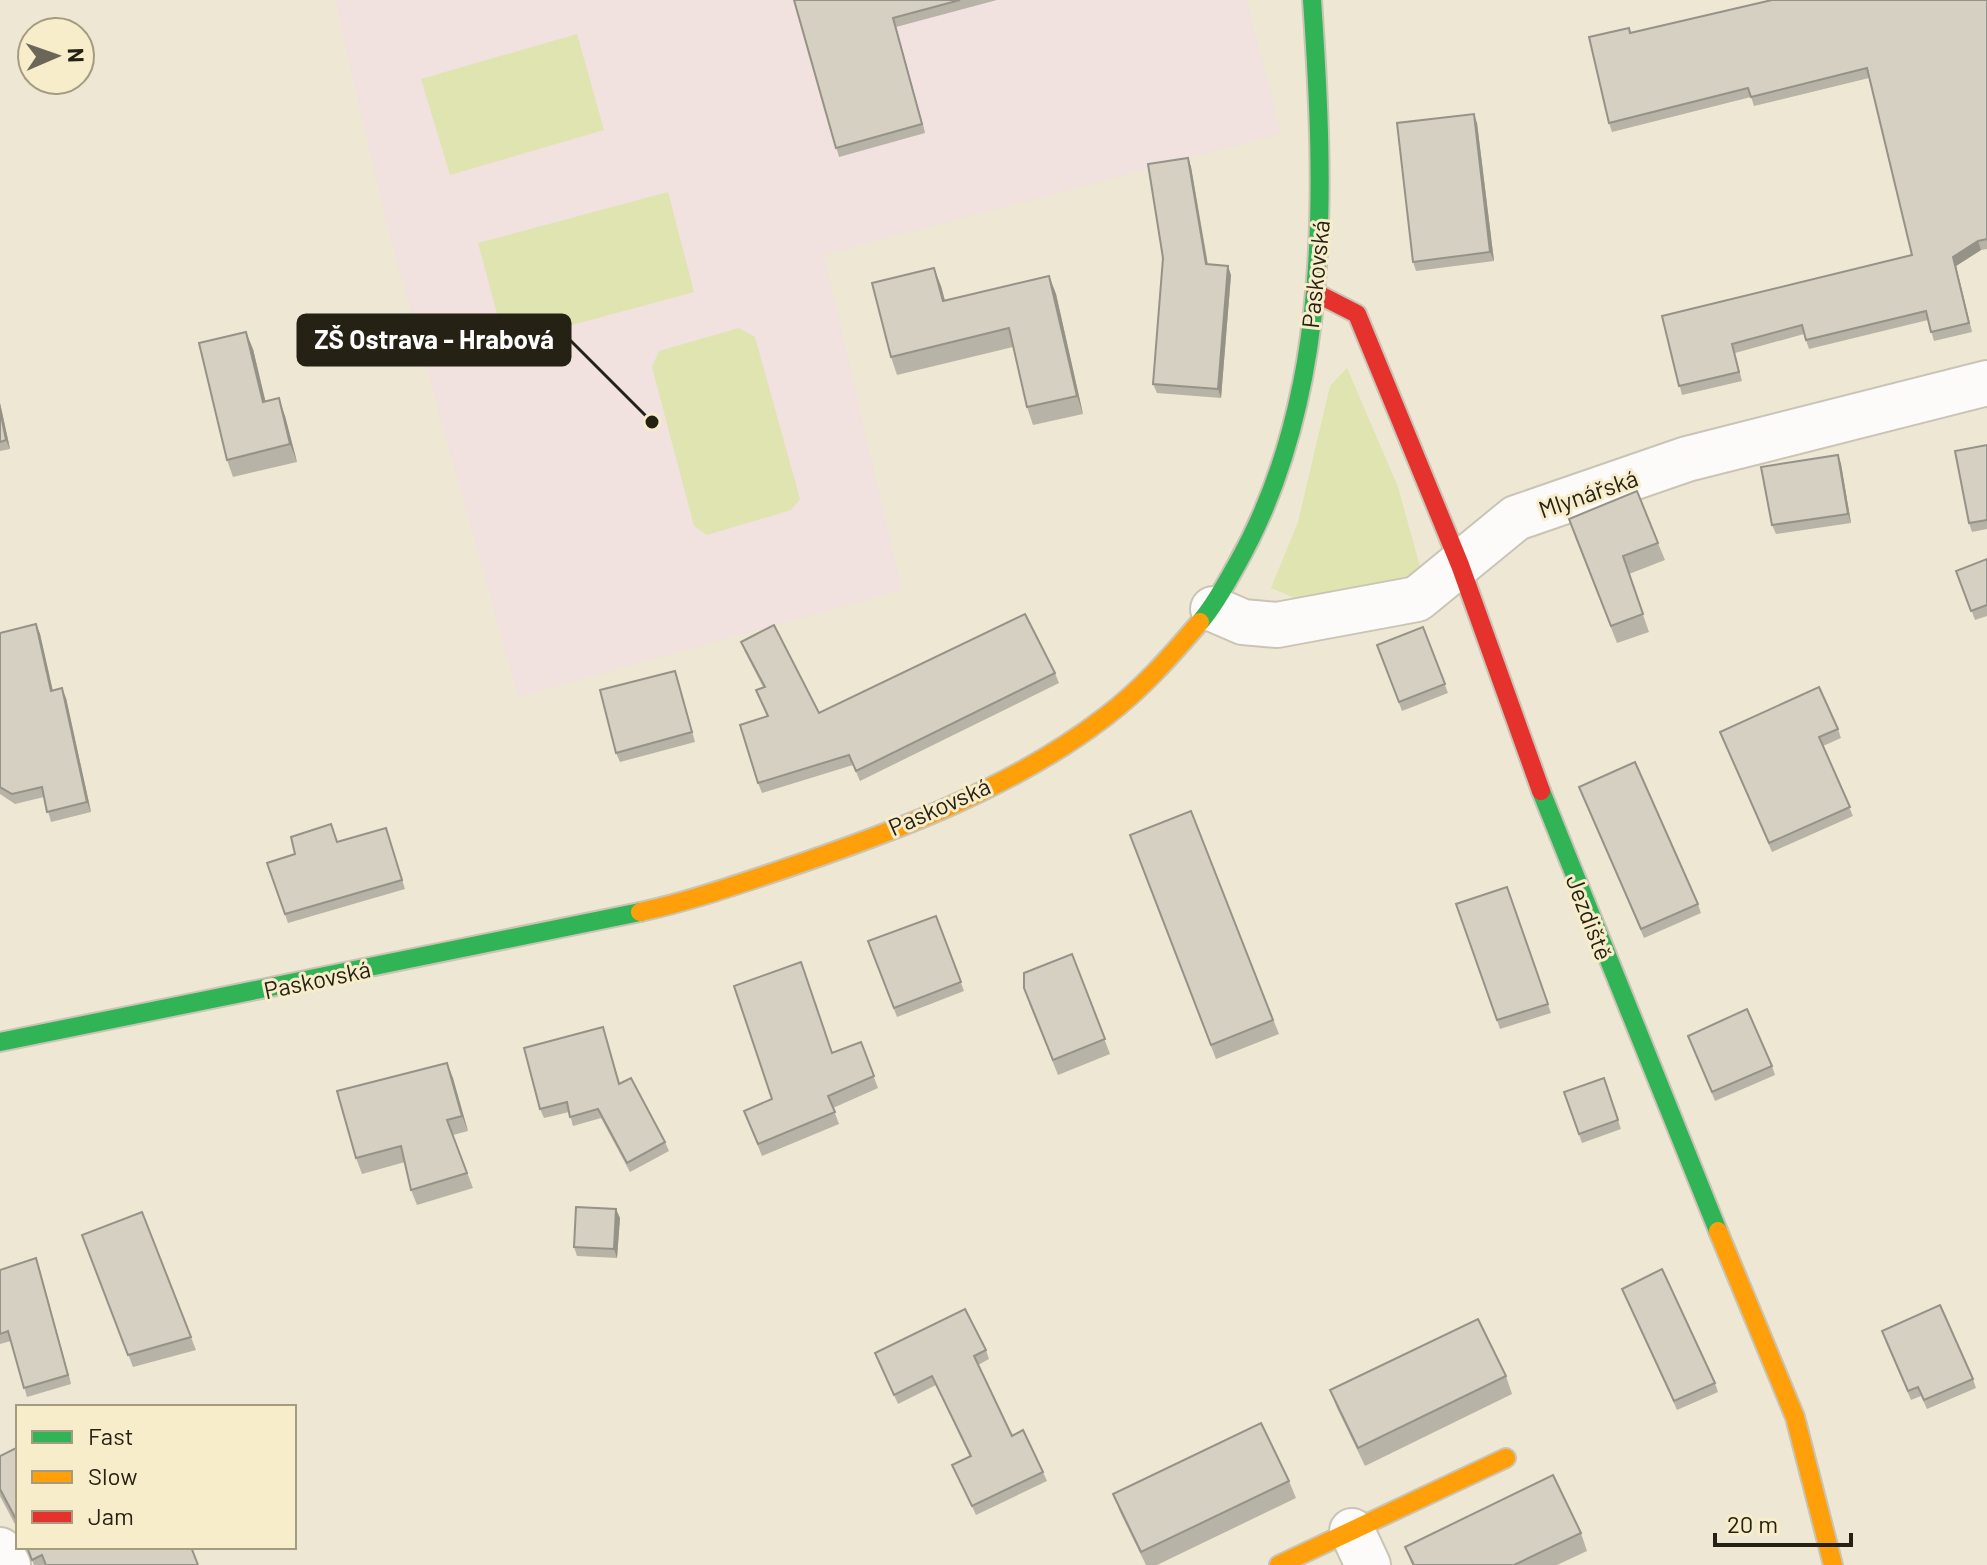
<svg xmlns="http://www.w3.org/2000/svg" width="1987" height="1565" viewBox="0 0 1987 1565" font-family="Barlow,sans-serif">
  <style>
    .education { fill: #f1e1df }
    .grass { fill: #dfe4b0 }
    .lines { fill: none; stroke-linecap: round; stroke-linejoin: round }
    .street-casing { stroke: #c9c4b5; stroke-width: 48 }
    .fast-casing { stroke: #c9c4b5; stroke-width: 22 }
    .slow-casing { stroke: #c9c4b5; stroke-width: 22 }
    .jam-casing { stroke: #c9c4b5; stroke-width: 22 }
    .street { stroke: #fcfbf9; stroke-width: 44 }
    .fast { stroke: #30b455; stroke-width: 18 }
    .slow { stroke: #ff9f0a; stroke-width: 18 }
    .jam { stroke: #e5322d; stroke-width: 18 }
    .wall { fill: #b7b3a6 }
    .shaded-wall { fill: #959287 }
    .building { fill: #d5d0c1; stroke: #959287; stroke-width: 2 }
    .labels { text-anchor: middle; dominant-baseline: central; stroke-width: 6; stroke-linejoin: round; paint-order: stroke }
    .street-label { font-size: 24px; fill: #252114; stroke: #f8edca }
    .leader { fill: none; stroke: #252114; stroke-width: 3 }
    .callout-dot { fill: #252114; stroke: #f8edca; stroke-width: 3 }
    .callout { fill: #252114; stroke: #252114; stroke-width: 3 }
    .callout-label { font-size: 26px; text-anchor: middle; font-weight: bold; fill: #fff }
  </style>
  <rect width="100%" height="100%" fill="#eee7d4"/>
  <polygon class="education" points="335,0 1247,0 1280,129 1277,135 824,255 902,590 518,697 386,222"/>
  <g class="grass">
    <polygon points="577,34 604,130 450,175 421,79"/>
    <polygon points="668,192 694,292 505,343 478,243"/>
    <polygon points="739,328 755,337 800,499 791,510 707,535 694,526 652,367 659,351"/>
    <polygon points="1347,368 1398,487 1422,574 1388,588 1300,600 1271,588 1298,522 1330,386"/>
  </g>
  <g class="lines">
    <g class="street-casing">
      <g id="street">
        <polyline points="1213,609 1243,622 1277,625 1417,599 1516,518 1687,459 1987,383"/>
        <polyline points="1352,1531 1368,1565"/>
        <polyline points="0,1550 8,1565"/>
      </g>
    </g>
    <g class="fast-casing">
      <g id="fast">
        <path d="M1200,622C1215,605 1225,585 1236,566C1333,396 1325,188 1312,0"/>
        <polyline points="1541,791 1718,1231"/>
        <polyline points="0,1042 640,912"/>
      </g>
    </g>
    <g class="slow-casing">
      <g id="slow">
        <path d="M640,912C686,902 730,887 775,872C888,834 1010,790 1105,717C1142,689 1170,657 1200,622"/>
        <polyline points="1718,1231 1795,1417 1833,1565"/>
        <polyline points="1279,1565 1506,1458"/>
      </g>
    </g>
    <g class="jam-casing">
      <polyline id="jam" points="1316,293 1357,314 1460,565 1541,791"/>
    </g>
    <use href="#street" class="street"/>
    <use href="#fast" class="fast"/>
    <use href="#slow" class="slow"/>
    <use href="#jam" class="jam"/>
  </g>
  <g class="wall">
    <polygon points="794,0 997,0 896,27 925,133 839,157"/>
    <polygon points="1987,0 1987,249 1981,250 1956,266 1972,332 1934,341 1928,320 1809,349 1804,334 1735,353 1742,381 1682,395 1662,316 1912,255 1869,78 1754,106 1751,97 1612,132 1609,123 1631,33"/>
    <polygon points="1477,123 1494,261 1416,271 1413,262"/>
    <polygon points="1188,158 1191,167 1208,264 1231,275 1221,398 1157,393 1153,384"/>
    <polygon points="1049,276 1056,294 1083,414 1033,425 1027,407 1013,347 897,375 891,357 941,286 945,300"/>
    <polygon points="253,349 265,401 285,416 297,462 233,477 227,460"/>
    <polygon points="0,403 10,449 0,451"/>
    <polygon points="1987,445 1987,529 1972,532 1969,523"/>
    <polygon points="1838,455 1841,464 1851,523 1776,534 1772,525"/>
    <polygon points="1575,537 1658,543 1665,560 1629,574 1649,632 1617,643"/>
    <polygon points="1987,559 1987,616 1975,620 1956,571"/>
    <polygon points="36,624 40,634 53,691 66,698 91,812 51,822 44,797 15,804 0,794 0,633"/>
    <polygon points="1423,627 1448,693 1402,711 1377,645"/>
    <polygon points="741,642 819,713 1055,673 1059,683 860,781 853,765 762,793 758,783 767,716 756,690 763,687 745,652"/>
    <polygon points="678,680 695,742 620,762 616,753"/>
    <polygon points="1838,729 1841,738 1823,746 1853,816 1772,852 1720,732"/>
    <polygon points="1583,796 1698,904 1701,913 1644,938"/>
    <polygon points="1191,811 1279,1034 1216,1059 1130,835"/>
    <polygon points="386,828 405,889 288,923 267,863"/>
    <polygon points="1507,887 1551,1013 1500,1029 1456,904"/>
    <polygon points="936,916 964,991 897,1017 868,941"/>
    <polygon points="1072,954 1110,1054 1058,1075 1029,1003"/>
    <polygon points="603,1027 620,1084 665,1142 669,1151 630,1172 601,1118 573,1126 569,1112 544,1118 540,1109"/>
    <polygon points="1688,1036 1772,1066 1775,1075 1715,1101"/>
    <polygon points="861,1042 878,1088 833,1108 839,1124 762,1156 744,1111 772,1099 832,1052"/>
    <polygon points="447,1063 468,1131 453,1135 473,1188 417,1205 411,1190 405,1162 362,1174 356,1158"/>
    <polygon points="1604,1078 1621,1129 1582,1143 1564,1092"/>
    <polygon points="142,1212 196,1350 133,1367 82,1235"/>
    <polygon points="620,1218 617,1258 577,1256 574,1247"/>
    <polygon points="39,1267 71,1384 27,1397 11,1341 0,1344 0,1270"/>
    <polygon points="1622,1289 1715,1383 1718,1392 1677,1410"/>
    <polygon points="1885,1340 1973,1379 1976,1388 1927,1409 1921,1396 1911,1400"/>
    <polygon points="986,1350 989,1359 978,1365 1012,1436 1043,1472 1047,1481 976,1515 952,1465 970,1457 936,1385 898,1404 875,1353"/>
    <polygon points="1506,1376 1512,1394 1365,1466 1337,1408 1330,1390"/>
    <polygon points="18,1447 18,1530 0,1496 0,1456"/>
    <polygon points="1289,1481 1296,1498 1157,1565 1146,1565 1120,1512 1113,1494"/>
    <polygon points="1581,1533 1587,1551 1557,1565 1412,1565 1405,1547"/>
    <polygon points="28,1550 198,1565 34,1565"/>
  </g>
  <g class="shaded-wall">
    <polygon points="893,18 896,27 925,133 922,124"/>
    <polygon points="1474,114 1477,123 1494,261 1490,252"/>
    <polygon points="1188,158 1191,167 1209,273 1206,264"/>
    <polygon points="1978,241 1981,250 1956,266 1972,332 1953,257"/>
    <polygon points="1228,266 1231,275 1221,398 1218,389"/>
    <polygon points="934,268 941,286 949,318 943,301"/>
    <polygon points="1049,276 1056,294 1083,414 1077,396"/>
    <polygon points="246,332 253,349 270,420 263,402"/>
    <polygon points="279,398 285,416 297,462 290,444"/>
    <polygon points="0,403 10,449 6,440 0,410"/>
    <polygon points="1838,455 1841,464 1851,523 1848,514"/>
    <polygon points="36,624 40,634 55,701 51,691"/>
    <polygon points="62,688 66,698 91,812 87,802"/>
    <polygon points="447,1063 453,1078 468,1131 462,1116"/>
    <polygon points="616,1209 620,1218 617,1258 614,1249"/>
    <polygon points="36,1258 39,1267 71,1384 68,1375"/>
  </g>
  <g class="building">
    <polygon points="794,0 960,0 893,18 922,124 836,148"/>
    <polygon points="1772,0 1987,0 1987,239 1978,241 1953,257 1969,323 1931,332 1926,311 1806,340 1802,325 1732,344 1739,372 1679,386 1662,316 1912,255 1867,68 1751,97 1748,88 1609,123 1589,37 1629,28 1630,33"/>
    <polygon points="1474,114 1490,252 1413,262 1397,123"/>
    <polygon points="1188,158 1206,264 1228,266 1218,389 1153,384 1163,258 1148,164"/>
    <polygon points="934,268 943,301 1049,276 1077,396 1027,407 1009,328 891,357 872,283"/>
    <polygon points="246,332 263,402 279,398 290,444 227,460 199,343"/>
    <polygon points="0,410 6,440 0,442"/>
    <polygon points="1987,445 1987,520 1969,523 1955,451"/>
    <polygon points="1838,455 1848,514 1772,525 1761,467"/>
    <polygon points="1637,491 1658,543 1623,556 1643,614 1611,626 1569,519"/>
    <polygon points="1987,559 1987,605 1971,611 1956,571"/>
    <polygon points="1025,614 1055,673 856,771 849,755 758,783 740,725 768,716 756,690 765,687 741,642 774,625 819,713"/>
    <polygon points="36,624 51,691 62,688 87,802 47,812 42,787 12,794 0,787 0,633"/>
    <polygon points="1423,627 1445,684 1399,702 1377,645"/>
    <polygon points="675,671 692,732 616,753 600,690"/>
    <polygon points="1819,687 1838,729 1819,737 1850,807 1769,843 1720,732"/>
    <polygon points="1635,762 1698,904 1641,929 1579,787"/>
    <polygon points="1191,811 1273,1020 1211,1045 1130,835"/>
    <polygon points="331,824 337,842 386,828 402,880 285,914 267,863 295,854 291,837"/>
    <polygon points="1507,887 1548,1004 1497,1020 1456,904"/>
    <polygon points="936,916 961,982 894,1008 868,941"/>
    <polygon points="1072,954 1105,1039 1053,1060 1024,988 1024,973"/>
    <polygon points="801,962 832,1053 861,1042 874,1076 828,1096 835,1112 758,1144 744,1111 772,1099 734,986"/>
    <polygon points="1747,1009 1772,1066 1712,1092 1688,1036"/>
    <polygon points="603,1027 619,1084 631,1078 665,1142 627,1163 598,1109 570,1117 567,1102 540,1109 524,1048"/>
    <polygon points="447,1063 462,1116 447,1120 467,1173 411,1190 401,1146 356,1158 337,1091"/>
    <polygon points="1604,1078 1618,1120 1579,1134 1564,1092"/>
    <polygon points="576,1207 616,1209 614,1249 574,1247"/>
    <polygon points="142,1212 191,1337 128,1355 82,1235"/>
    <polygon points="36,1258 68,1375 24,1388 8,1331 0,1334 0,1270"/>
    <polygon points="1662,1269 1715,1383 1674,1401 1622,1289"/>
    <polygon points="1940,1305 1973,1379 1924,1400 1918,1387 1908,1391 1882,1331"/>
    <polygon points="965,1309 986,1350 974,1356 1012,1436 1023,1430 1043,1472 972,1506 952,1465 971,1456 932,1376 894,1395 875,1353"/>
    <polygon points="1478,1319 1506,1376 1358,1448 1330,1390"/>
    <polygon points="1261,1423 1289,1481 1141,1552 1113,1494"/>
    <polygon points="18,1447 18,1523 0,1489 0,1456"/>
    <polygon points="1553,1475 1581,1533 1514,1565 1414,1565 1405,1547"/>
    <polygon points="27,1547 191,1547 198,1565 46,1565 42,1555 32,1560"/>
  </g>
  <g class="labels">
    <g class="street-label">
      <text transform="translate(1315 274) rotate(-84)">Paskovská</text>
      <text transform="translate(1588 493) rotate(-19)">Mlynářská</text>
      <text transform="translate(939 806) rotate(-24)">Paskovská</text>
      <text transform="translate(1590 917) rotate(69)">Jezdiště</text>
      <text transform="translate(317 979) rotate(-12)">Paskovská</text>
    </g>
  </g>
  <path class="leader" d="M652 422L570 340"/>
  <circle class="callout-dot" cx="652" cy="422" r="8"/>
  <rect class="callout" x="298" y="315" width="272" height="50" rx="8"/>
  <g class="callout-label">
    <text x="434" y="349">ZŠ Ostrava - Hrabová</text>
  </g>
  <rect x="16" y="1405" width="280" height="144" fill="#f8edca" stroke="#a49b81" stroke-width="2"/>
  <rect x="32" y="1431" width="40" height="12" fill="#30b455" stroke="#a49b81" stroke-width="2"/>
  <text x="88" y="1445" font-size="24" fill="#252114">Fast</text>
  <rect x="32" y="1471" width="40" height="12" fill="#ff9f0a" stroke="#a49b81" stroke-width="2"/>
  <text x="88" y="1485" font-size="24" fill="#252114">Slow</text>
  <rect x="32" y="1511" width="40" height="12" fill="#e5322d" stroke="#a49b81" stroke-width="2"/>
  <text x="88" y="1525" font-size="24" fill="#252114">Jam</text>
  <g transform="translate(56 56) rotate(88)"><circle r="38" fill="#f8edca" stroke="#a49b81" stroke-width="2"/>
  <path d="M0-6L14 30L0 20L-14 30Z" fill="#6b6657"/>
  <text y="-12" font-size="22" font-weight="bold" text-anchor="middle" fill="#252114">N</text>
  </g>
  <path d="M1715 1533v12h136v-12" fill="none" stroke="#252114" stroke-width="4"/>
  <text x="1727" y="1533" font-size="24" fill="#252114" stroke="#f8edca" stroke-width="6" paint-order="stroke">20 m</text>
</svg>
